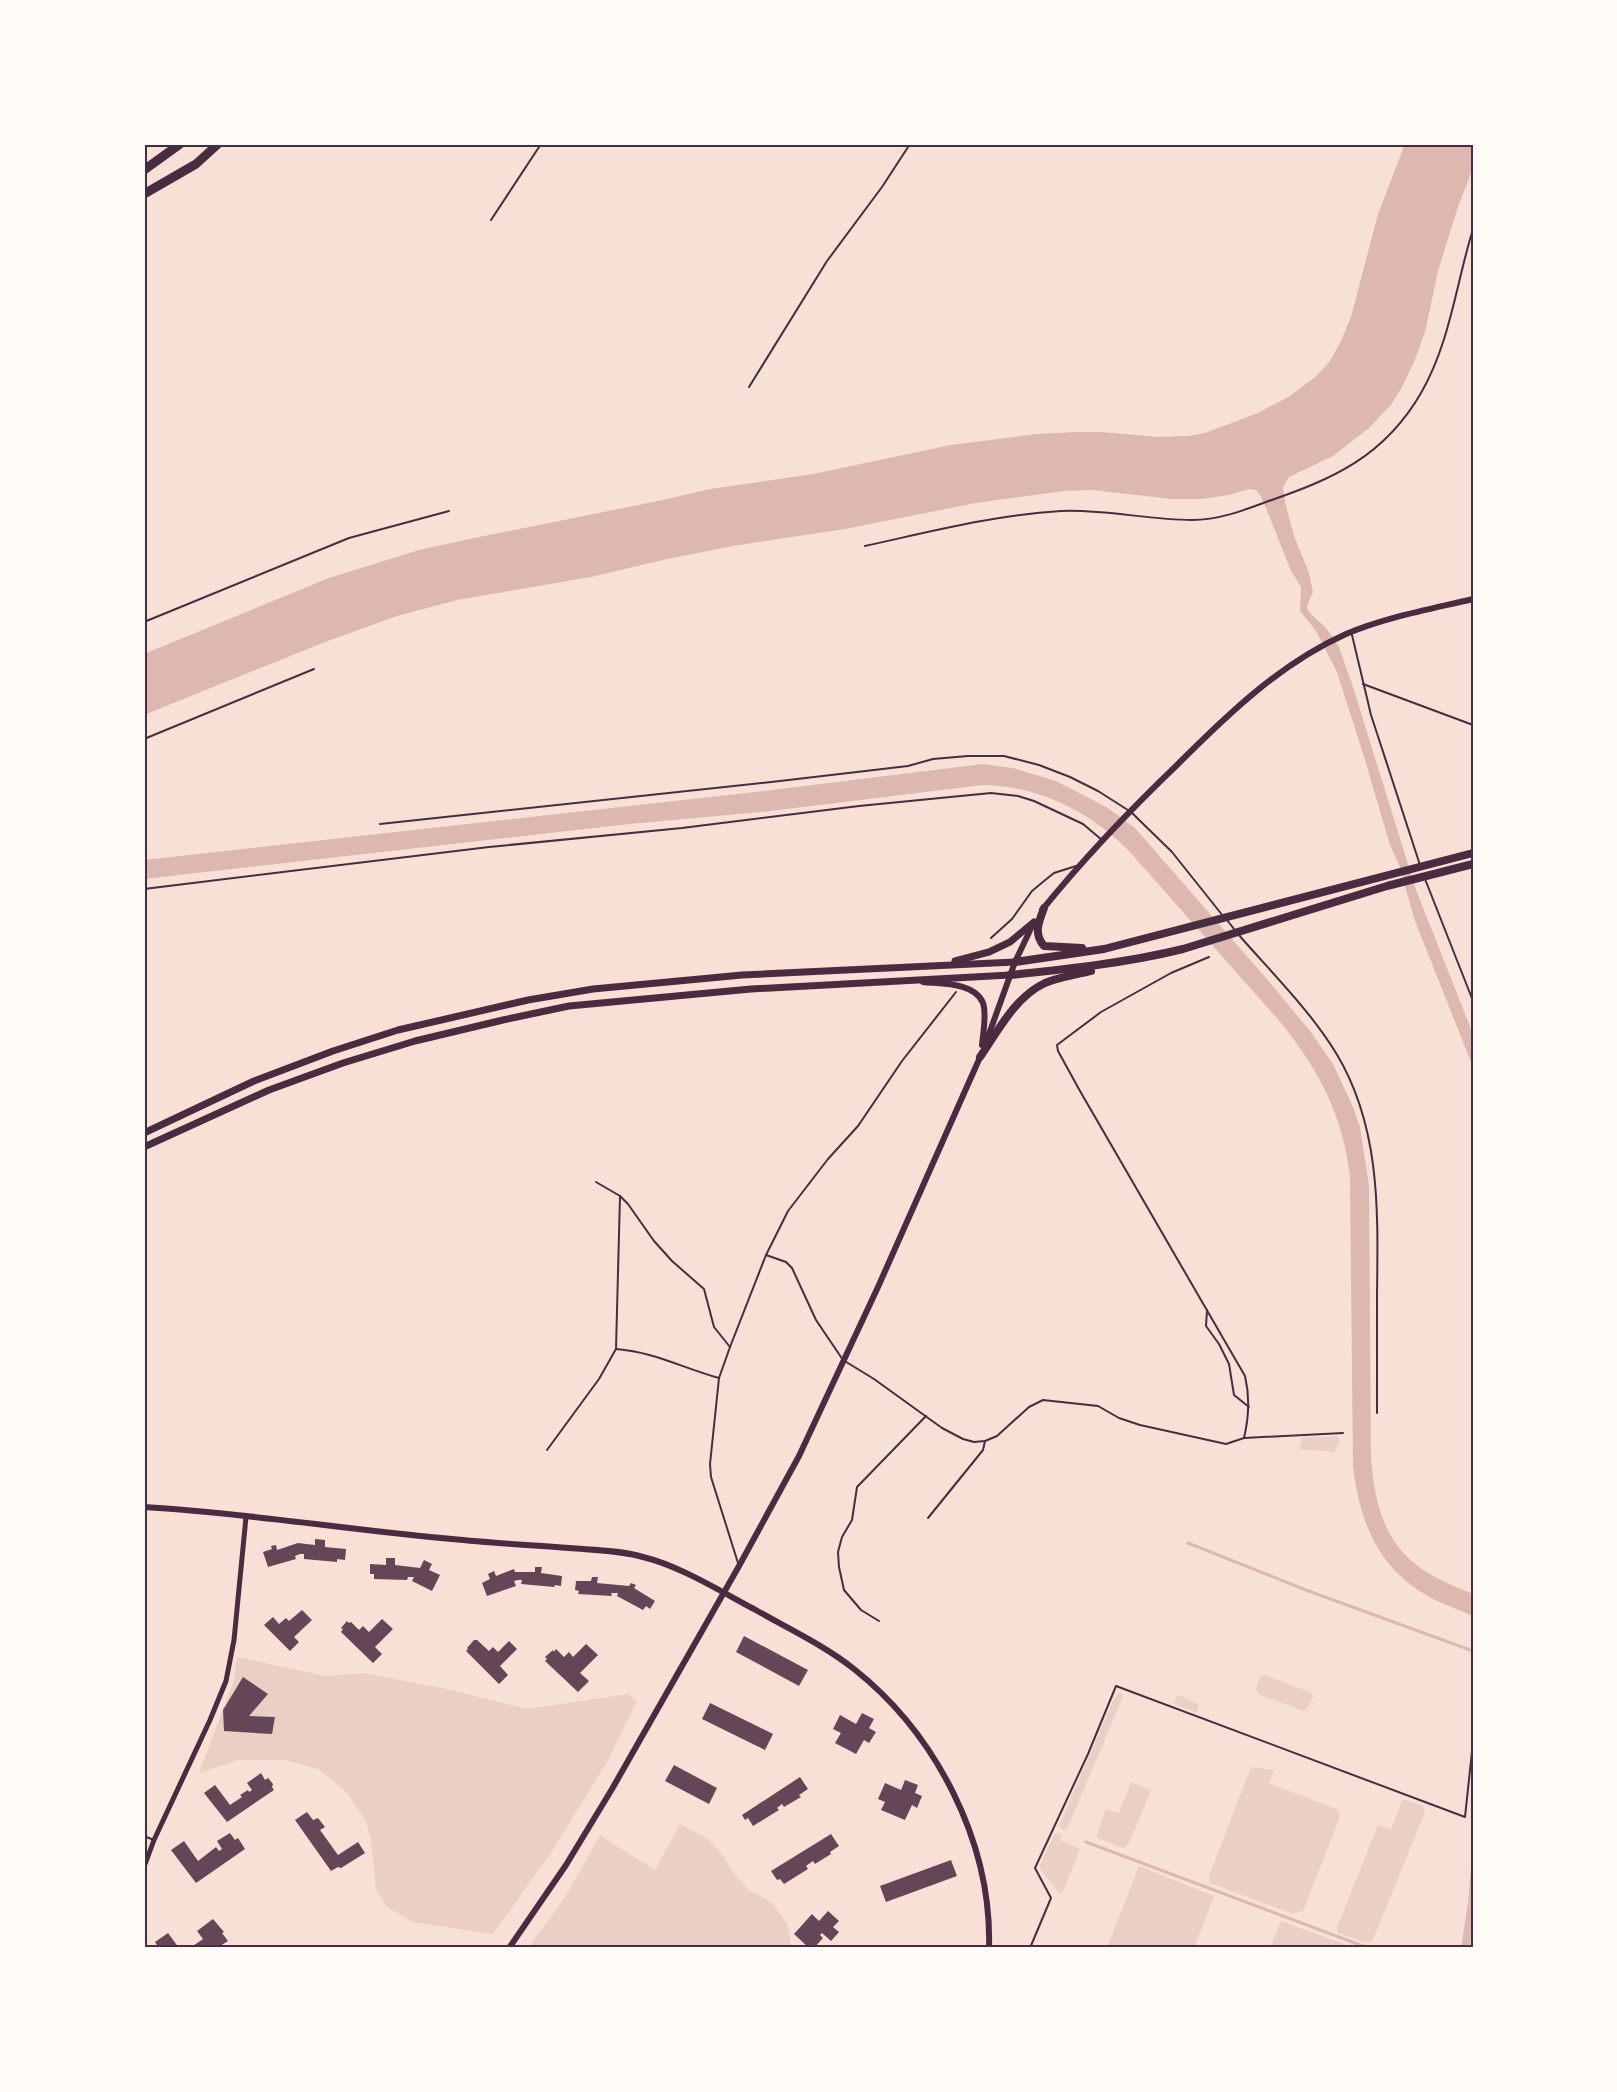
<svg xmlns="http://www.w3.org/2000/svg" width="1617" height="2092" viewBox="0 0 1617 2092" font-family="Montserrat,sans-serif">
  <style>
    .green { fill: #ebcfc5 }
    .water { fill: #dcb8b0 }
    .lines { fill: none; stroke-linecap: round; stroke-linejoin: round }
    .stream { stroke: #dcb8b0; stroke-width: 3 }
    .building { fill: #644757 }
    .service { stroke: #4a2c40; stroke-width: 2 }
    .minor { stroke: #4a2c40; stroke-width: 5 }
    .tertiary { stroke: #4a2c40; stroke-width: 6 }
    .secondary { stroke: #4a2c40; stroke-width: 7 }
    .trunk { stroke: #4a2c40; stroke-width: 8 }
    .motorway { stroke: #4a2c40; stroke-width: 9 }
    .neatline { fill: none; stroke: #4a2c40; stroke-width: 2 }
  </style>
  <rect width="100%" height="100%" fill="#f7e1d7"/>
  <g class="green">
    <polygon points="1337,1436 1340,1440 1334,1452 1299,1449 1302,1438"/>
    <polygon points="237,1657 326,1676 363,1673 442,1688 527,1709 628,1694 637,1701 607,1762 551,1853 493,1934 412,1922 387,1907 376,1889 371,1840 366,1821 348,1794 320,1770 286,1760 238,1760 199,1773 234,1680"/>
    <polygon points="1265,1675 1310,1692 1313,1697 1307,1709 1303,1711 1258,1694 1256,1689 1260,1677"/>
    <polygon points="1119,1693 1122,1693 1123,1697 1067,1829 1063,1830 1059,1826 1113,1701"/>
    <polygon points="1180,1695 1199,1705 1197,1713 1174,1704 1177,1696"/>
    <polygon points="1251,1767 1274,1770 1269,1783 1334,1808 1338,1811 1340,1817 1303,1911 1293,1914 1210,1883 1209,1876"/>
    <polygon points="1131,1782 1151,1790 1129,1844 1123,1848 1098,1838 1097,1834 1106,1809 1119,1813"/>
    <polygon points="1406,1800 1423,1806 1425,1812 1372,1942 1366,1943 1338,1933 1337,1927 1378,1825 1391,1830 1402,1801"/>
    <polygon points="680,1824 708,1839 721,1853 732,1871 749,1890 772,1903 788,1925 791,1948 528,1948 565,1897 600,1835 655,1870"/>
    <polygon points="1056,1833 1062,1835 1060,1840 1080,1849 1062,1894 1058,1892 1040,1869 1040,1865 1054,1835"/>
    <polygon points="1139,1866 1214,1896 1194,1948 1107,1948"/>
    <polygon points="1281,1921 1355,1948 1270,1948"/>
  </g>
  <g class="water">
    <polygon points="1405,144 1473,144 1473,168 1457,210 1438,271 1425,332 1414,362 1402,387 1391,405 1369,428 1333,456 1289,477 1283,487 1285,502 1294,536 1309,573 1313,592 1307,606 1308,611 1327,629 1339,647 1353,687 1416,890 1473,1034 1473,1067 1415,921 1399,865 1390,845 1365,760 1337,672 1316,631 1300,611 1301,587 1291,571 1266,508 1260,495 1256,490 1249,489 1229,495 1202,499 1171,499 1092,490 1064,491 976,503 845,529 733,546 667,559 591,577 457,600 397,616 325,642 144,715 144,654 329,578 419,550 474,538 658,501 710,489 813,474 951,445 1037,434 1076,432 1102,432 1158,437 1188,436 1205,433 1258,413 1290,396 1315,377 1330,361 1340,343 1351,317 1378,214"/>
    <path d="M983,764L1013,768L1056,781L1108,808L1135,828L1266,978L1310,1031L1333,1064L1353,1107L1360,1127L1369,1186L1371,1457C1375,1511 1387,1553 1439,1579C1450,1585 1462,1589 1473,1594V1616C1458,1609 1441,1604 1426,1595C1377,1566 1360,1522 1353,1467L1350,1176C1342,1113 1320,1073 1282,1024L1129,851C1091,812 1038,786 983,785L761,812L630,824L144,879V860L764,791Z"/>
    <polygon points="1473,1842 1473,1918 1470,1948 1461,1948 1468,1903"/>
  </g>
  <g class="lines">
    <g class="stream">
      <polyline points="1188,1543 1306,1590 1473,1651"/>
      <polyline points="1086,1842 1368,1948"/>
    </g>
  </g>
  <g class="building">
    <polygon points="315,1539 325,1540 325,1547 346,1549 345,1560 337,1559 337,1562 304,1559 304,1554 300,1554 295,1556 296,1559 268,1567 263,1552 272,1549 271,1546 276,1545 277,1550 298,1543 315,1545"/>
    <polygon points="386,1558 395,1558 395,1565 420,1568 424,1560 432,1564 429,1570 440,1575 432,1591 412,1581 414,1577 408,1577 407,1580 374,1579 374,1574 370,1574 370,1564 386,1565"/>
    <polygon points="535,1567 542,1567 541,1573 562,1576 561,1586 555,1585 554,1587 521,1584 522,1580 518,1580 514,1581 516,1586 487,1596 482,1583 490,1579 488,1574 494,1571 496,1576 514,1569 515,1572 535,1572"/>
    <polygon points="592,1577 598,1577 597,1583 629,1586 631,1583 636,1585 634,1588 655,1601 650,1609 646,1606 643,1610 617,1596 618,1593 611,1593 612,1596 578,1594 579,1591 575,1590 576,1581 591,1581"/>
    <polygon points="302,1610 312,1620 294,1637 299,1642 290,1651 264,1625 273,1617 279,1624 286,1618 289,1621"/>
    <polygon points="382,1619 393,1629 375,1647 382,1654 373,1663 341,1632 343,1629 341,1628 347,1621 349,1623 351,1622 359,1630 363,1626 369,1632"/>
    <polygon points="744,1636 808,1670 799,1686 736,1652"/>
    <polygon points="474,1640 477,1640 489,1651 493,1647 498,1652 509,1641 517,1649 500,1666 508,1675 499,1684 466,1651 468,1649 467,1648"/>
    <polygon points="586,1644 598,1655 580,1673 589,1681 578,1692 545,1661 547,1659 545,1657 553,1650 554,1652 556,1649 564,1657 569,1652 573,1657"/>
    <polygon points="243,1677 268,1694 249,1716 275,1717 272,1734 224,1731 223,1710"/>
    <polygon points="710,1703 773,1734 765,1750 702,1719"/>
    <polygon points="862,1713 874,1719 869,1728 876,1732 869,1743 864,1740 856,1754 835,1743 841,1733 833,1729 840,1715 856,1724"/>
    <polygon points="674,1765 717,1788 709,1804 665,1781"/>
    <polygon points="261,1773 265,1780 268,1778 273,1784 272,1787 274,1790 227,1822 204,1793 215,1785 230,1805 242,1797 240,1795 248,1790 249,1792 252,1790 247,1783"/>
    <polygon points="800,1777 808,1789 799,1795 801,1797 784,1807 782,1804 777,1808 779,1810 753,1826 748,1818 745,1820 742,1815"/>
    <polygon points="905,1780 918,1785 915,1793 922,1796 917,1808 912,1805 905,1820 881,1810 885,1802 878,1799 885,1783 901,1790"/>
    <polygon points="307,1812 313,1820 318,1818 325,1827 320,1830 338,1855 358,1842 365,1853 341,1868 338,1867 331,1871 295,1820"/>
    <polygon points="230,1833 235,1840 238,1838 245,1849 196,1883 171,1850 184,1841 198,1861 216,1847 219,1851 222,1849 217,1841"/>
    <polygon points="831,1834 839,1846 830,1852 831,1854 815,1864 813,1861 806,1866 808,1869 784,1884 780,1879 777,1880 771,1871"/>
    <polygon points="951,1860 957,1876 886,1902 880,1886"/>
    <polygon points="828,1911 839,1921 833,1927 839,1932 831,1941 822,1933 820,1935 823,1938 814,1948 809,1948 794,1934 812,1914 819,1921"/>
    <polygon points="213,1919 224,1932 222,1933 228,1941 217,1948 190,1948 203,1939 197,1931"/>
    <polygon points="168,1933 179,1948 159,1948 155,1942"/>
  </g>
  <g class="lines">
    <g class="service">
      <polyline points="491,220 541,144"/>
      <polyline points="749,387 827,261 882,187 910,144"/>
      <path d="M865,546C929,532 994,515 1061,511C1105,509 1148,520 1192,520C1218,520 1242,511 1266,502C1333,479 1384,457 1421,393C1450,343 1456,284 1473,229"/>
      <polyline points="144,622 349,538 449,511"/>
      <polyline points="1352,635 1371,715 1420,865"/>
      <polyline points="1363,684 1473,725"/>
      <polyline points="144,739 314,669"/>
      <polyline points="380,824 780,781 908,766 933,759 968,756 1004,756 1039,765 1070,777 1098,791 1131,812 1172,852 1223,916"/>
      <polyline points="1425,879 1473,1001"/>
      <polyline points="144,889 489,847 682,828 859,806 991,793 1018,796 1034,801 1083,824 1102,840"/>
      <polyline points="1227,920 1234,929"/>
      <path d="M1238,934C1271,972 1309,1009 1336,1053C1381,1127 1378,1212 1377,1295C1377,1335 1377,1374 1377,1413"/>
      <polyline points="991,938 1012,919 1032,891 1044,881 1054,873 1076,866"/>
      <path d="M1209,957L1171,973L1101,1012L1057,1045L1058,1051L1080,1091L1245,1376C1250,1397 1249,1417 1244,1438"/>
      <polyline points="596,1182 620,1196 628,1204 654,1241 672,1261 704,1289 714,1327 730,1347"/>
      <polyline points="766,1255 786,1262 792,1268 816,1320 843,1360 874,1379 942,1428 963,1439 974,1442 985,1441 997,1436 1029,1407 1043,1400 1098,1406 1119,1418 1140,1425 1226,1444 1244,1438 1343,1433"/>
      <polyline points="1207,1310 1206,1326 1219,1344 1229,1364 1234,1395 1249,1407"/>
      <path d="M616,1349C654,1352 683,1368 719,1378"/>
      <polyline points="547,1450 599,1379 616,1349 620,1196"/>
      <polyline points="928,1518 983,1450 985,1441"/>
      <polyline points="738,1563 711,1477 710,1464 719,1378 730,1347 766,1255 788,1211 828,1159 858,1126 902,1061 956,992"/>
      <polyline points="879,1621 861,1610 844,1590 839,1567 838,1552 842,1537 852,1520 857,1487 926,1416"/>
      <polyline points="144,1836 154,1840"/>
      <polyline points="1030,1948 1051,1898 1035,1868 1088,1754 1116,1686 1465,1817 1473,1742"/>
    </g>
    <polyline class="minor" points="144,1867 154,1840 210,1720 226,1681 234,1640 246,1517"/>
    <g class="tertiary">
      <path d="M1042,910C1084,858 1130,810 1178,764C1228,714 1281,663 1346,634C1386,617 1431,609 1473,599"/>
      <path d="M923,982C940,984 975,982 983,1003C987,1015 983,1033 982,1045"/>
      <polyline points="985,1045 1015,962 1033,924"/>
      <path d="M144,1507C247,1513 349,1530 452,1539C491,1543 530,1545 569,1548C593,1550 619,1550 643,1557C680,1566 720,1591 754,1609C787,1628 824,1645 854,1669C936,1734 992,1842 989,1948"/>
      <polyline points="509,1948 566,1865 612,1789 739,1566 799,1456 878,1287 981,1055"/>
    </g>
    <g class="secondary">
      <polyline points="955,961 989,952 1010,942 1034,922"/>
      <polyline points="144,1133 254,1081 333,1051 398,1030 528,1000 593,989 742,975 1015,962"/>
      <polyline points="144,1147 269,1090 343,1063 415,1041 503,1020 569,1006 751,989 1010,975"/>
    </g>
    <g class="trunk">
      <path d="M1044,908C1039,922 1033,933 1044,946L1082,948"/>
      <polyline points="1015,962 1104,949 1473,853"/>
      <path d="M1010,975C1068,969 1126,963 1183,949L1387,886L1473,864"/>
      <path d="M980,1057C998,1031 1015,997 1045,983C1059,977 1076,975 1091,971"/>
    </g>
    <g class="motorway">
      <polyline points="144,170 180,144"/>
      <polyline points="144,194 196,164 218,144"/>
    </g>
  </g>
  <rect width="1617" height="2092" fill="none" stroke="#fffaf5" stroke-width="291"/>
  <rect x="146" y="146" width="1326" height="1800" class="neatline"/>
</svg>
